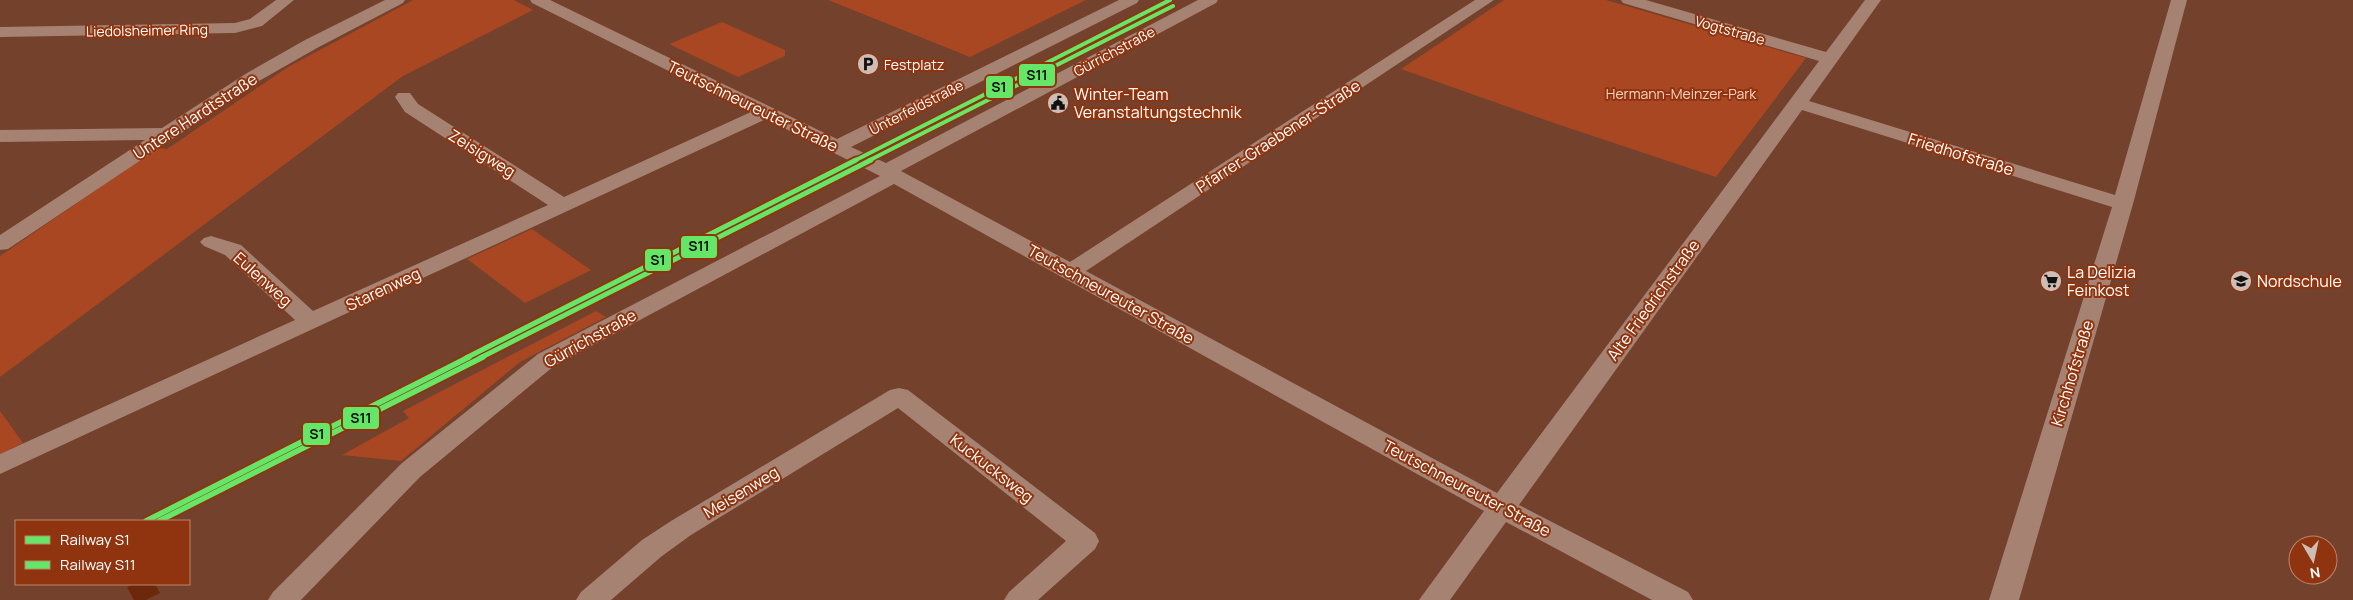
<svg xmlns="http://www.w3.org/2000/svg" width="2353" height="600" viewBox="0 0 2353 600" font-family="Manrope,sans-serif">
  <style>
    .green { fill: #a84722 }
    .water { fill: #6d280c }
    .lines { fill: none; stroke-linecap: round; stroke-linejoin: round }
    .street { fill: #a68273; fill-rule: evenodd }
    .rail-1-far2-casing { stroke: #90340f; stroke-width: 7 }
    .rail-1-far1-casing { stroke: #90340f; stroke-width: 9 }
    .rail-1-casing { stroke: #90340f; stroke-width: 9 }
    .rail-2-far2-casing { stroke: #90340f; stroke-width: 7 }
    .rail-2-far1-casing { stroke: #90340f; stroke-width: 9 }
    .rail-2-casing { stroke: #90340f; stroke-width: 9 }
    .rail-1-far2 { stroke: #66e666; stroke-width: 4 }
    .rail-1-far1 { stroke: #66e666; stroke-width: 5 }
    .rail-1 { stroke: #66e666; stroke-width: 5.5 }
    .rail-2-far2 { stroke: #66e666; stroke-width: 4 }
    .rail-2-far1 { stroke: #66e666; stroke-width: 5 }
    .rail-2 { stroke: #66e666; stroke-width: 5.5 }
    .labels { text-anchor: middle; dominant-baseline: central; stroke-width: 4; stroke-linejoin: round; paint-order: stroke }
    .far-street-label { font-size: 14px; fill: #fff; stroke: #90340f }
    .far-poi-label { font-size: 14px; fill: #fff; stroke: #90340f; text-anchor: start }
    .far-park-label { font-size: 14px; fill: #fed1c1; stroke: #90340f }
    .poi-label { font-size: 16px; fill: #fff; stroke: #90340f; text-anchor: start }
    .street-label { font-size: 16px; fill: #fff; stroke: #90340f }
    .line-badge { stroke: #90340f; stroke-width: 2 }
    .pale-badge-label { font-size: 14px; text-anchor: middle; font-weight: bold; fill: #111 }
  </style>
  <rect width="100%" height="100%" fill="#73412c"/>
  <g class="green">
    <polygon points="413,0 514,0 533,10 403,76 0,377 0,256 157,148 167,149 288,67"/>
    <polygon points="828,0 1086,0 970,57"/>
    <polygon points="1504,0 1606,0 1806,58 1716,177 1551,122 1401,69"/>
    <polygon points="722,22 785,50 785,56 738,77 669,44"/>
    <polygon points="532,229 591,270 525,303 467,259"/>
    <polygon points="596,311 606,317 520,362 401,461 342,455 409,418 403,411"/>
    <polygon points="0,411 23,443 0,454"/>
  </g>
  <polygon class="water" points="134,584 155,584 160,593 146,600 134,600 127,587"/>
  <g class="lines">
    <g class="street">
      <polygon points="276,0 294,0 262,26 235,33 0,37 0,27 235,23 250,19"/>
      <polygon points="385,0 405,0 403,3 317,48 259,81 8,249 0,250 0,235 145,140 0,142 0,130 162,128 247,73 305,40"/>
      <polygon points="530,0 550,0 837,139 1119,0 1139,0 1137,3 851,147 886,163 1198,0 1218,0 1216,3 901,171 1070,262 1475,0 1494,0 1086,271 1497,493 1819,61 1623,3 1621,0 1646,0 1826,52 1865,0 1881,0 1809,101 2115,195 2171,0 2187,0 2133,204 2019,600 1989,600 2112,207 1802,110 1519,505 1688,592 1693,600 1652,600 1506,522 1450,600 1419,600 1484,511 894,184 554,366 420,477 301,600 268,600 273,592 402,463 538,354 880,176 766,119 0,474 0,454 295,320 225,255 204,246 200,242 204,238 211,236 241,245 313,311 548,205 405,112 395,97 398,93 410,93 418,104 564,197 751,112 532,3"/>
      <polygon points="899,388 908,390 1095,533 1099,541 1095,549 1038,600 1004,600 1009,592 1066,541 898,408 691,535 662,556 611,600 576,600 581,592 642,540 671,521 890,390"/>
    </g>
    <g class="rail-1-far2-casing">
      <polyline id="rail-1-far2" points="854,161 1170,0"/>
    </g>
    <g class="rail-1-far1-casing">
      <polyline id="rail-1-far1" points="466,358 856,160"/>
    </g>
    <g class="rail-1-casing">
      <polyline id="rail-1" points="146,521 469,357"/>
    </g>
    <g class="rail-2-far2-casing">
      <polyline id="rail-2-far2" points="868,161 1173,6"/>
    </g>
    <g class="rail-2-far1-casing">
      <polyline id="rail-2-far1" points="480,358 871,160"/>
    </g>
    <g class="rail-2-casing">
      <polyline id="rail-2" points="159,521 483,357"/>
    </g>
    <use href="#rail-1-far2" class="rail-1-far2"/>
    <use href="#rail-1-far1" class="rail-1-far1"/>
    <use href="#rail-1" class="rail-1"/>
    <use href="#rail-2-far2" class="rail-2-far2"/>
    <use href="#rail-2-far1" class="rail-2-far1"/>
    <use href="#rail-2" class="rail-2"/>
  </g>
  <defs>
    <g id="parking-disc" transform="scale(1.125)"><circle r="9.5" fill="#cebcb5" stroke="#90340f"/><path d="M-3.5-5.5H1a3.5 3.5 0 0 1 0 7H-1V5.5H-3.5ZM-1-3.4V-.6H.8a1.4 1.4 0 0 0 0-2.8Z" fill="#111"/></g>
    <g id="civic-disc" transform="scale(1.125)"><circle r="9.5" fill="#cebcb5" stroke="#90340f"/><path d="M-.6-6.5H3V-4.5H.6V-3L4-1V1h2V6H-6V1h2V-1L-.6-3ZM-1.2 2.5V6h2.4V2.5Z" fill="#111"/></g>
    <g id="supermarket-disc" transform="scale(1.125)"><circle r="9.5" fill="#cebcb5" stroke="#90340f"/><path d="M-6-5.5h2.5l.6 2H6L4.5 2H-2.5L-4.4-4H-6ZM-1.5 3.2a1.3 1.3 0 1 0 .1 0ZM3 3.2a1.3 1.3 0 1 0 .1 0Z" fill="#111"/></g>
    <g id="school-disc" transform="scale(1.125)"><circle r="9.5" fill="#cebcb5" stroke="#90340f"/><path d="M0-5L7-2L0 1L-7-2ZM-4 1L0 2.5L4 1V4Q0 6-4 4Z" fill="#111"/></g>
  </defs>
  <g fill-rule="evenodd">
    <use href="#parking-disc" x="868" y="64"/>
    <use href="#civic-disc" x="1058" y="103"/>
    <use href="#supermarket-disc" x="2051" y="281"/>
    <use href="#school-disc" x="2241" y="281"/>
  </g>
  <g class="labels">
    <g class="far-street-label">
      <text transform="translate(147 30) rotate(-1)">Liedolsheimer Ring</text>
      <text transform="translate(1730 30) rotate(16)">Vogtstraße</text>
      <text transform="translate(1114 51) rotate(-28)">Gürrichstraße</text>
      <text transform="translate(916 107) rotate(-27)">Unterfeldstraße</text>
    </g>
    <g class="far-poi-label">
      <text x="884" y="64">Festplatz</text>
    </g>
    <g class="far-park-label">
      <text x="1681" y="93">Hermann-Meinzer-Park</text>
    </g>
    <g class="poi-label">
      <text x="1074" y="94">Winter-Team<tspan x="1074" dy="18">Veranstaltungstechnik</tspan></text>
      <text x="2067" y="272">La Delizia<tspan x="2067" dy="18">Feinkost</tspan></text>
      <text x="2257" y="281">Nordschule</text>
    </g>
    <g class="street-label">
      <text transform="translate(753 106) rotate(26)">Teutschneureuter Straße</text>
      <text transform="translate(195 116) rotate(-33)">Untere Hardtstraße</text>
      <text transform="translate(1278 136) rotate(-33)">Pfarrer-Graebener-Straße</text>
      <text transform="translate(482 153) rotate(32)">Zeisigweg</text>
      <text transform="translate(1961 154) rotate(17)">Friedhofstraße</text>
      <text transform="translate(263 279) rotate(42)">Eulenweg</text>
      <text transform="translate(383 289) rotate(-25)">Starenweg</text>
      <text transform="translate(1111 294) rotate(29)">Teutschneureuter Straße</text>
      <text transform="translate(1653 300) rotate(-54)">Alte Friedrichstraße</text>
      <text transform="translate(590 338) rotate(-29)">Gürrichstraße</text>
      <text transform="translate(2072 373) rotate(-73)">Kirchhofstraße</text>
      <text transform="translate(992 468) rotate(38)">Kuckucksweg</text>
      <text transform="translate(1467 488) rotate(28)">Teutschneureuter Straße</text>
      <text transform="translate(741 492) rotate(-31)">Meisenweg</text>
    </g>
  </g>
  <g class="line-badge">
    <rect x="1018" y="63" width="38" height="24" rx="5" fill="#66e666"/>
    <rect x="985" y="75" width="29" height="24" rx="5" fill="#66e666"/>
    <rect x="680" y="235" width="38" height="24" rx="5" fill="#66e666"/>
    <rect x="644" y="248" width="28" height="24" rx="5" fill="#66e666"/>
    <rect x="342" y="406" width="38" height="24" rx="5" fill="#66e666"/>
    <rect x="302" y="422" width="29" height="24" rx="5" fill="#66e666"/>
  </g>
  <g class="pale-badge-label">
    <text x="1037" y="80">S11</text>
    <text x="999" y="92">S1</text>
    <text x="699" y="251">S11</text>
    <text x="658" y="265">S1</text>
    <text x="361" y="423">S11</text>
    <text x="317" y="439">S1</text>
  </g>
  <rect x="15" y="520" width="175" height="65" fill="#90340f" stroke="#bc856f"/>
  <rect x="25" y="536" width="25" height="8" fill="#66e666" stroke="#bc856f"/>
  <text x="60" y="545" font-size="15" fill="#ffffff">Railway S1</text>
  <rect x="25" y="561" width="25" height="8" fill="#66e666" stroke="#bc856f"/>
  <text x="60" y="570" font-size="15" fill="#ffffff">Railway S11</text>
  <g transform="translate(2313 560) rotate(171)"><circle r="24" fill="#90340f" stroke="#bc856f"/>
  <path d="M0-4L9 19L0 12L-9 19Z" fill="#cebcb5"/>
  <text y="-8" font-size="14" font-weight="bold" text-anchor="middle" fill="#ffffff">N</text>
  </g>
</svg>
